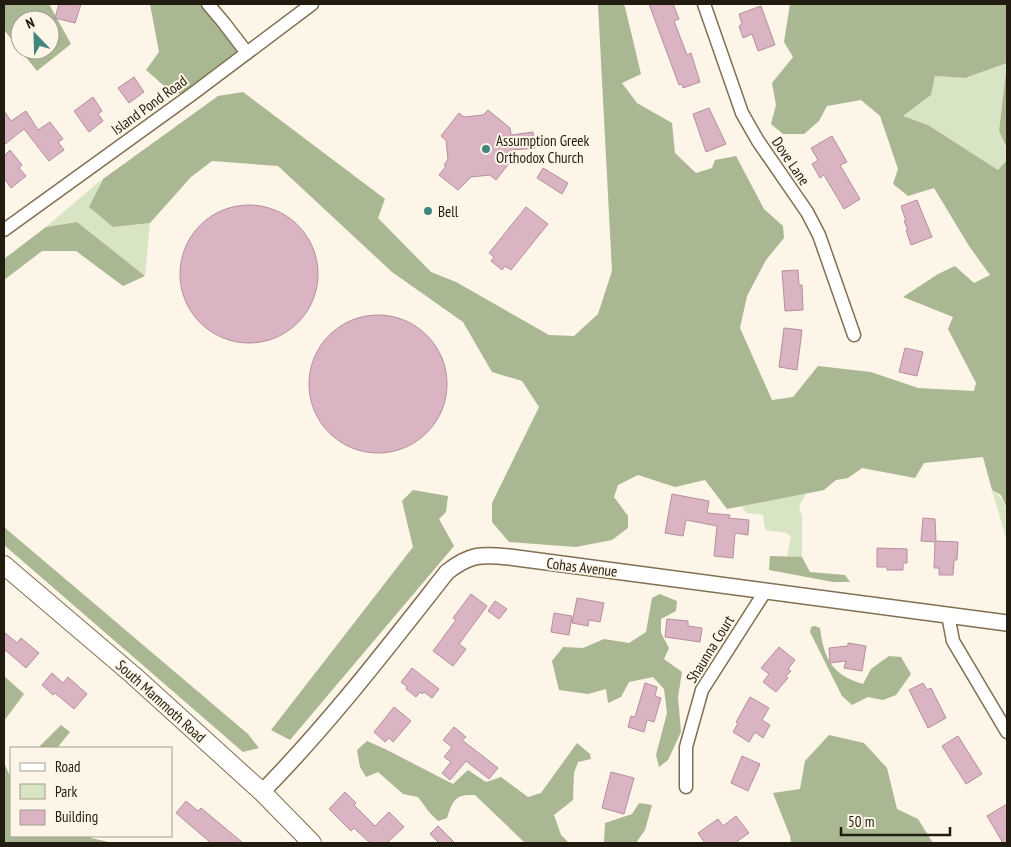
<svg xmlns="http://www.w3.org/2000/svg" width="1011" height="847" viewBox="0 0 1011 847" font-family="'PT Sans Narrow',sans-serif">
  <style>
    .green { fill: #d8e5c4 }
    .forest { fill: #a9b792; fill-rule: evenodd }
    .building { fill: #dbb4c4; stroke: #b58f9e }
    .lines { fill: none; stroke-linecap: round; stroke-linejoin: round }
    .minor-casing { stroke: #816f51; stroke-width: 15 }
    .tertiary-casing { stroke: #816f51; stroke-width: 18 }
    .secondary-casing { stroke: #816f51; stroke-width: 20 }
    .minor { stroke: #fff; stroke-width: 12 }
    .tertiary { stroke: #fff; stroke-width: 15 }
    .secondary { stroke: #fff; stroke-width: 18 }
    .poi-dot { fill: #40867f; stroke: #fdf5e7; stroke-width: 2 }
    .labels { text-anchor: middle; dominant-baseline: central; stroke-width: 4; stroke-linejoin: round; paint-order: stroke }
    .street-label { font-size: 15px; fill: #221b0f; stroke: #fdf5e7 }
    .poi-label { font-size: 15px; fill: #221b0f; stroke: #fdf5e7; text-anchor: start }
  </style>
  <rect width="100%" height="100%" fill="#fdf5e7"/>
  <g class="green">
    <polygon points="1007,63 999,131 1007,148 1007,160 998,170 928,125 903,116 931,95 935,76 965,78"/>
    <polygon points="102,179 90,207 113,227 150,223 145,276 77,222 46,227"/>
    <path d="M992,490C1011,502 1007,521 1007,541Z"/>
    <polygon points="807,493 799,506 802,516 802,557 787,557 791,537 787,533 765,530 763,515 746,513 742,506"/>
  </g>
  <g class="forest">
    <path d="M4,4H49L71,44L37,71L4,30ZM20,20H50V50H20Z"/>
    <polygon points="150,4 208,4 247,53 191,95 171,92 146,70 159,52"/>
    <polygon points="598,4 623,4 625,7 641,74 622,83 637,103 672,123 675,153 696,173 712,168 715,160 736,156 764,209 783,226 784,238 766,260 747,296 740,328 772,400 793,397 818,366 871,372 918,388 974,391 976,383 948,329 953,317 903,297 938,274 955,266 974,283 990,275 969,246 934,188 908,196 893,184 898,169 880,116 861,100 827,106 819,121 804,134 783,134 771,124 776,105 772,83 793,57 784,42 790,4 1007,4 1007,148 999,131 1007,63 965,78 935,76 931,95 903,116 928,125 998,170 1007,160 1007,509 1001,495 992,490 983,457 924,463 915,478 862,468 848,478 836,480 824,490 727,509 705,480 675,487 638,475 618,485 614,497 628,516 628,528 612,540 576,547 509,542 492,522 492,503 539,407 522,381 492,372 463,322 392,272 278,166 212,161 191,177 150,223 113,227 89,207 103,179 218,96 243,92 385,199 378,218 431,272 456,282 549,335 574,336 598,314 612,271"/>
    <polygon points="77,222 145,276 123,286 76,251 42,251 4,280 4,259 46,227"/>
    <polygon points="413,490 448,496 446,512 439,519 454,546 290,740 271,730 413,547 402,501"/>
    <polygon points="4,527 248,734 259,748 243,752 4,545"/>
    <polygon points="770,556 802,557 810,572 845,575 850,582 833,582 769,570"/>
    <polygon points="660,594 677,601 676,611 661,619 661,633 669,648 664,659 682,672 678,697 681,732 668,760 659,767 656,755 667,713 664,689 653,677 629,682 621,697 608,703 606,689 588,694 559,690 552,661 563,647 583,648 604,639 629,643 646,632 652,598"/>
    <path d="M815,626L820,628C824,659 832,675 863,684L871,669L889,656L901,657L911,674L896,695L883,700L868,697L852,705L842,696L810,632L811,627Z"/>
    <polygon points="4,676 24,694 4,721"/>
    <polygon points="61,725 70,732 57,748 38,748"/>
    <polygon points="829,735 864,743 887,768 897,809 918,819 933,843 791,843 790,836 773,793 800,789 805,761"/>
    <path d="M367,741L385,749L453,784L468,770L486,782L501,777L528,797L541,793L577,743L590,754L591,759L578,762L574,773L573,800L554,815L561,835L569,843H524V842L475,795C455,794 453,800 447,818L438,821L429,812L418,797L403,794L378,772L366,777L360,767L357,750Z"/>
    <polygon points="4,763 10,776 11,775 11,836 89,836 91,838 113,843 4,843"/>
    <polygon points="639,803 652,805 645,830 636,843 601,843 604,842 605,823 632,814"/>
  </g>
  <g class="building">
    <polygon points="59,4 81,4 75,23 55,18"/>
    <polygon points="649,4 673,4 679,19 674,21 687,55 691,53 700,82 683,88 682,84 679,85"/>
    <polygon points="761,6 775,45 758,51 752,34 743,38 739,26 742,24 739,14"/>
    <polygon points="134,77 144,92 129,103 118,88"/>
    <polygon points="93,97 102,111 98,114 103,121 89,132 74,111"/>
    <polygon points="709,108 726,144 706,152 693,114"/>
    <polygon points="488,110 510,128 511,135 533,132 535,148 513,150 514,157 496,180 490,175 471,177 458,190 439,175 446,166 444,165 448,159 446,140 441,136 459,113 464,117 483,115"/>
    <polygon points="4,111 11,121 26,111 38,130 50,122 63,139 58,142 64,150 49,161 24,129 4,145"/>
    <polygon points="832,136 847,162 840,165 860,199 844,209 824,175 820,178 812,164 818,160 811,148"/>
    <polygon points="10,150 22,165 19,168 26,176 11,188 4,178 4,156"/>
    <polygon points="543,168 568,183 562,194 537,178"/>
    <polygon points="917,200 932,237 911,245 906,230 908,230 904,221 906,221 901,206"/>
    <circle cx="249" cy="274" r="69"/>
    <polygon points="526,207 548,224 511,270 505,266 502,270 491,261 494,257 489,253"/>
    <polygon points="798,270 799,285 802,285 803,310 785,311 782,271"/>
    <circle cx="378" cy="384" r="69"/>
    <polygon points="784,328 802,330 797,370 779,367"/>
    <polygon points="905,348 923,352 917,376 899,372"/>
    <polygon points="672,494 709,501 707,513 730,515 729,518 749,520 748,535 735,533 733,558 714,556 717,526 686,520 683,536 665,533"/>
    <polygon points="923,518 935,519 936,541 958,542 957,560 954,560 953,575 939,575 939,568 934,568 935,542 921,541"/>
    <polygon points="877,548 907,549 907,563 903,563 903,570 887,570 887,567 877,567"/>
    <polygon points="471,594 487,606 459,644 466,649 453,666 433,651 456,620 453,618"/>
    <polygon points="577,598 604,603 600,622 589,620 588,626 572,623"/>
    <polygon points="495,601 507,609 499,619 488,611"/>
    <polygon points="554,613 572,616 569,635 551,632"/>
    <polygon points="667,619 688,621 688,626 702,628 700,642 665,637"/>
    <polygon points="4,632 17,643 21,638 39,653 26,668 4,649"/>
    <polygon points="848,643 866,646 862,671 844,668 846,661 830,663 829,648 848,646"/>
    <polygon points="779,647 795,660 788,669 791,671 786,676 788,678 776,692 763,682 769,674 761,668"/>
    <polygon points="412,668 439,689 432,698 424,692 422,694 420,692 416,697 406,689 407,687 401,682"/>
    <polygon points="52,673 63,683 68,677 87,694 74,709 55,693 53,695 42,685"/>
    <polygon points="645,683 657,687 655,696 661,698 654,722 647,720 644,732 628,727 631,716 635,717"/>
    <polygon points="923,683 927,690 931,688 946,718 928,728 909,690"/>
    <polygon points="750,697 769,708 762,720 770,725 763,738 755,732 749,742 733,732 738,723 736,722"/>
    <polygon points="394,707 411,721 393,742 389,738 385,742 374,732"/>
    <polygon points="454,727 466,737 462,740 498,768 489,779 466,761 450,780 442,773 451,762 444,757 452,747 443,740"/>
    <polygon points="958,736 982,774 966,784 942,746"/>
    <polygon points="742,756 760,764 748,791 731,783"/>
    <polygon points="611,772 634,778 624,814 602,808"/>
    <polygon points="345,792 356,803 354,805 375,826 389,812 404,827 387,843 370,843 354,828 351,831 329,809"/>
    <polygon points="186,801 198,811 201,808 243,843 211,843 176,813"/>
    <polygon points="1007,804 1007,843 1003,843 987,816"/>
    <polygon points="736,816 749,833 735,843 705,843 698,833 718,819 723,826"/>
    <polygon points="438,826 455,843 439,843 430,834"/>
  </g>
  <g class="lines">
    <g class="minor-casing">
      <g id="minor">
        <polyline points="208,4 224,23 247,53"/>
        <polyline points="704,4 742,113 758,141 807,212 819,235 854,335"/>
        <polyline points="4,230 191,95 312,4"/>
        <polyline points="948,615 953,641 1007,732"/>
        <polyline points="686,787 686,747 702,690 766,590"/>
      </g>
    </g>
    <g class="tertiary-casing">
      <path id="tertiary" d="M262,792C329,724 388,647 447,572C470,554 481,554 509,557L1007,623"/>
    </g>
    <g class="secondary-casing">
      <polyline id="secondary" points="4,565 133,675 262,792 312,843"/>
    </g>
    <use href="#minor" class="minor"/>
    <use href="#tertiary" class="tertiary"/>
    <use href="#secondary" class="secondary"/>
  </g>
  <g class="poi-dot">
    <circle cx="486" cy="149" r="5"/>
    <circle cx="428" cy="211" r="5"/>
  </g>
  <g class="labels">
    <g class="street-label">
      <text transform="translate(149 105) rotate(-36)">Island Pond Road</text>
      <text transform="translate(791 161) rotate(56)">Dove Lane</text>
      <text transform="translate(582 567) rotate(7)">Cohas Avenue</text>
      <text transform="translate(710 649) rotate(-58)">Shaunna Court</text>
      <text transform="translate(161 701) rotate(42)">South Mammoth Road</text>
    </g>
    <g class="poi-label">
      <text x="496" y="140">Assumption Greek<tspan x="496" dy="17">Orthodox Church</tspan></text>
      <text x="438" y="211">Bell</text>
    </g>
  </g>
  <rect width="1011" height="847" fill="none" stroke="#221b0f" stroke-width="10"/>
  <rect x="10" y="747" width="162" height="90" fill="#fdf5e7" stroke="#a59e91"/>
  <rect x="20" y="763" width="25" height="8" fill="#ffffff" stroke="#a59e91"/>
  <text x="55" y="772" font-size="15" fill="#221b0f">Road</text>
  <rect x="20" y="784" width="25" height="15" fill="#d8e5c4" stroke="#a59e91"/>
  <text x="55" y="797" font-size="15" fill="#221b0f">Park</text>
  <rect x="20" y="810" width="25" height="15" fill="#dbb4c4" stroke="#a59e91"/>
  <text x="55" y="822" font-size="15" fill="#221b0f">Building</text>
  <g transform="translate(35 35) rotate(337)"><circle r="24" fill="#fdf5e7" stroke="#a59e91"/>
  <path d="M0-4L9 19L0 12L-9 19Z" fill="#40867f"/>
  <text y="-8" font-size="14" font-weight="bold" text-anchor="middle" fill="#221b0f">N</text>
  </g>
  <path d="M841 827v8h109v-8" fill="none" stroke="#221b0f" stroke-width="2.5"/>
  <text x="848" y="827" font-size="15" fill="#221b0f" stroke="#fdf5e7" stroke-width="4" paint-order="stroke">50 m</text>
</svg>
